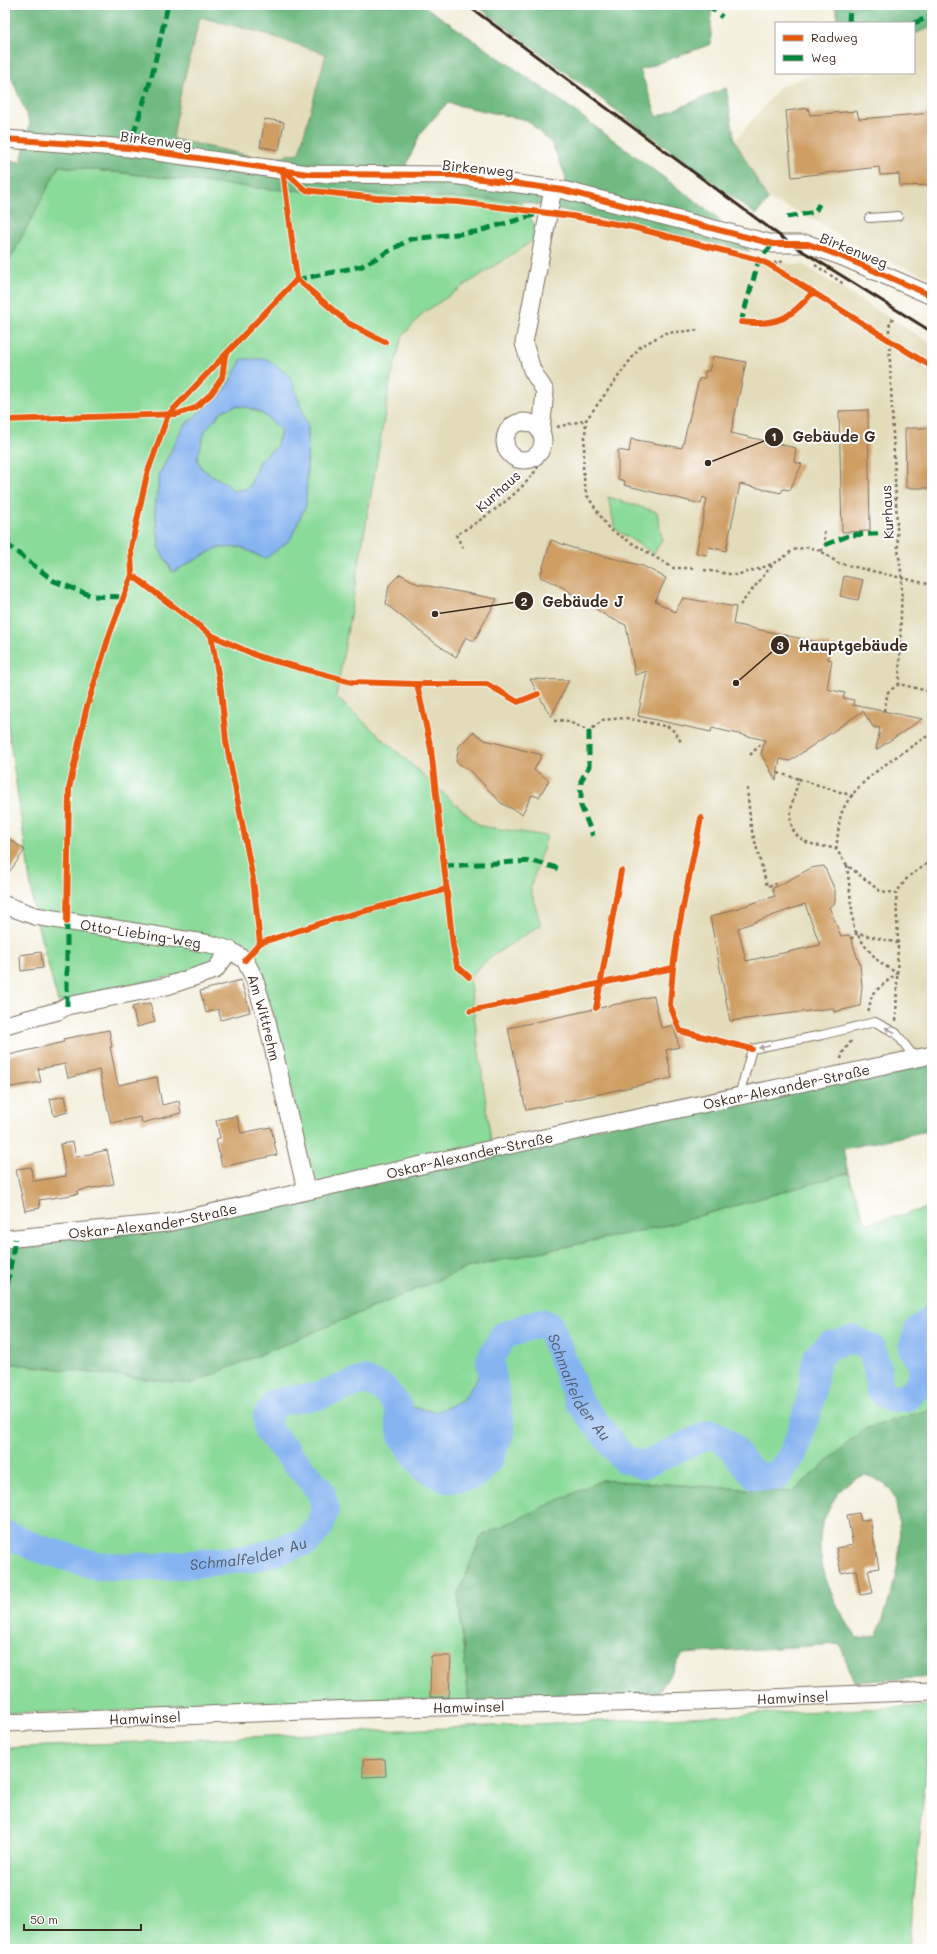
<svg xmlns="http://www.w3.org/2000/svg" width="937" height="1954" viewBox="0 0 937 1954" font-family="Mali,sans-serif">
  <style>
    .built { fill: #e2dcba }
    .green { fill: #8ada9a; stroke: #62825c; fill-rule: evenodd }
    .forest { fill: #6fba82; stroke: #557250; fill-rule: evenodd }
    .water { fill: #85b4f0; stroke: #606f87; fill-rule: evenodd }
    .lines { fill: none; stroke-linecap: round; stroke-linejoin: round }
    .river { stroke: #85b4f0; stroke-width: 28 }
    .building { fill: #cf9e64; fill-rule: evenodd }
    .service-casing { stroke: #7c6f61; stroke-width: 10 }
    .minor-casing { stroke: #7c6f61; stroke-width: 19 }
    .path { stroke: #7c6f61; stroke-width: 2.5; stroke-dasharray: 3 3; stroke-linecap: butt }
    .service { stroke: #fff; stroke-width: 8 }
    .minor { stroke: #fff; stroke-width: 17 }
    .rail { stroke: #3b2a1e; stroke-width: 3 }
    .quiet { stroke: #00873e; stroke-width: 5; stroke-dasharray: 10 5; stroke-linecap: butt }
    .cycleway-casing { stroke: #fff; stroke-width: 8 }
    .cycleway { stroke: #e8590c; stroke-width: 6 }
    .oneway { fill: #a79f9a }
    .labels { text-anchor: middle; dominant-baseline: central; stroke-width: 4; stroke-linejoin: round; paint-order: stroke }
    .street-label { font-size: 14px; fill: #3b2a1e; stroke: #fff }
    .water-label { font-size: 15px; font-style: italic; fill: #555a68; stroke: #fff }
    .leader { fill: none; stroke: #3b2a1e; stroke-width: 1.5 }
    .callout-dot { fill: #3b2a1e; stroke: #fff; stroke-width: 1.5 }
    .mark-label { font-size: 12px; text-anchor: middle; font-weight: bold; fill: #fff }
    .callout-label { font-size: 15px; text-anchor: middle; font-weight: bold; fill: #3b2a1e; stroke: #fff; stroke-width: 4; stroke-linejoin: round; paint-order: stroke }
  </style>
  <rect width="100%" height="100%" fill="#fff"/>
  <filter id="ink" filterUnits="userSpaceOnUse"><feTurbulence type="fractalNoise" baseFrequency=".025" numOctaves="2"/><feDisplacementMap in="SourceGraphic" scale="8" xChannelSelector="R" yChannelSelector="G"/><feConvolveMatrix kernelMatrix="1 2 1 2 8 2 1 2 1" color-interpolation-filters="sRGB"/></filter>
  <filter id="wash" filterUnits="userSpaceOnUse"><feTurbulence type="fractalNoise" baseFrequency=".012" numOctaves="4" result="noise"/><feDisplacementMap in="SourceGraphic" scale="16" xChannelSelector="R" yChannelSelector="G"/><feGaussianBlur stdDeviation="0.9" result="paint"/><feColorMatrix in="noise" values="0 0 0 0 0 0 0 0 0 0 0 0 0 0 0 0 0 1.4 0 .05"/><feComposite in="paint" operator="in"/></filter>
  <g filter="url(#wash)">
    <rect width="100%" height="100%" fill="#f4f0de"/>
    <g class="built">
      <polygon points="200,17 266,34 326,54 299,153 264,159 173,139 179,100"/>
      <polygon points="932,27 932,278 870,253 804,214 768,200 735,141 780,87 814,73 914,73 914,34"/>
      <polygon points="544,212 632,227 759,260 803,265 932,344 932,1056 492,1149 470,1018 469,977 492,956 541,925 530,888 547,836 480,826 336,697 391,378 402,337 423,313 541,235"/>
    </g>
    <g class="green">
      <path d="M59,166L267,189L520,201L541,235L423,313L402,337L391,378L336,697L480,826L547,836L530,888L541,925L492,956L469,977L492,1149L314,1184L273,1012L250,955L213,967L58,1002L35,916L5,706V269ZM242,359L308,427L306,505L265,559L241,547L217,548L172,572L160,550L155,510L160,473L183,427L225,390Z"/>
      <path d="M235,406C256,407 267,416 281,431L276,447L259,461L250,486L246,489L234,491L228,485L202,469L197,459L204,431L222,411Z"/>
      <polygon points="608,497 657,512 662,539 654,554 615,529"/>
      <polygon points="848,1173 866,1224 932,1207 932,1409 864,1429 792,1492 602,1480 458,1594 469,1703 5,1713 5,1363 190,1384 469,1267 668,1225"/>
      <polygon points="932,1706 909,1949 5,1949 5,1748"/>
    </g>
    <g class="forest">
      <path d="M5,5H423L557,98L714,215L750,251L520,201L267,189L59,166L5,269V160L21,162L30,123L5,62ZM200,17L266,34L326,54L299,153L264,159L173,139L179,100ZM447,103L527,120L552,144L566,177L563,190L403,173L420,134Z"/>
      <polygon points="476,5 711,5 711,44 640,70 657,117 726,88 735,141 768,200 756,215"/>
      <polygon points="835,5 932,5 932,27 914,34 914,23 839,23"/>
      <polygon points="932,1055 932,1130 843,1149 848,1173 668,1225 469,1267 190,1384 5,1363 5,1239 167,1223"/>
      <path d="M932,1409V1677L854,1682L840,1644L683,1654L657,1695L469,1703L458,1594L481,1536L602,1480L792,1492L864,1429ZM865,1475C876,1478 889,1485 894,1496C896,1500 896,1506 897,1511C906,1554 891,1596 877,1636L857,1638C835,1606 813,1564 822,1524C824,1518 828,1512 830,1507C839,1489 847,1481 865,1475Z"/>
    </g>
    <g class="water">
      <path d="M242,359H267L290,376L308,427L306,505L290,540L265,559L241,547L217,548L173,572L160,550L155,509L160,473L183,427L225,390ZM235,406C256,406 268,416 281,431L276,447L259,461L250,486L245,489L234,491L228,485L202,469L197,459L205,431L222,411Z"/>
      <polygon points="490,1360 501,1430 489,1460 473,1476 448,1479 425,1468 402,1437 397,1404 436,1412 462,1401"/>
    </g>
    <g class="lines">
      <path class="river" id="s1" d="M5,1534L40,1549L98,1566L160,1567L254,1558L308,1541L320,1526L325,1508L321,1491L268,1431L267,1416L276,1402L318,1396L364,1380L382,1387L397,1404L402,1437L425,1468L448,1479L473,1476L489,1460L501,1430L490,1360L503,1336L541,1322L550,1326L579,1402L624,1459L643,1465L712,1433L729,1444L741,1460L756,1476L776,1477L794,1453L810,1402L817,1357L830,1345L853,1339L871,1348L878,1372L879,1389L891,1398L907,1397L922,1381V1365L912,1348L918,1330L932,1319"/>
    </g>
    <g id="blocks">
      <g class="building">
        <polygon points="808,108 810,115 857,111 859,119 932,113 932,185 900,186 899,174 880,175 879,167 792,177 786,111"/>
        <polygon points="265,119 284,122 279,150 260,147"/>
        <polygon points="713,356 746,362 731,433 796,448 794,462 802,464 790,490 783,489 781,493 740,484 726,551 709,547 707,555 696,553 707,499 703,497 701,504 624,485 625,481 618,479 618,450 629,452 631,439 682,448 699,379 705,378 705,371 709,371"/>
        <polygon points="868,410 870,531 842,532 839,411"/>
        <polygon points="905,428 932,428 932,488 906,488"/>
        <polygon points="551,540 573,548 643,566 666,578 655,601 675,612 683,598 736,607 733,624 831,645 828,659 832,660 827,689 845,693 843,698 854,700 853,705 922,719 876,750 880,728 873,727 863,711 790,761 780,759 776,780 761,754 765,740 712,728 711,732 638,716 647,671 635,675 626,625 610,618 557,584 540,577"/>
        <polygon points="400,574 418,584 497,599 474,641 466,637 456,657 435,643 386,604 389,585"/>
        <polygon points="844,576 863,580 858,600 840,596"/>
        <polygon points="530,679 569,680 551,717 538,694"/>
        <polygon points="473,732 485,740 542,755 534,770 549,780 539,797 532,795 522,814 501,803 472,772 456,762 459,746"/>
        <polygon points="5,836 25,850 5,878"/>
        <path d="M824,866L835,890V903L829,907L841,936L849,935L851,939L860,965L862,986L860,1006L834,1012L833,1008L730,1021L710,917L775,896L772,889L811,868ZM805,904L820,945L746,961L738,928Z"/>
        <polygon points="41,952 43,968 21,971 20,955"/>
        <polygon points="241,980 250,1012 221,1020 218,1009 206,1013 200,991"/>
        <polygon points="654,996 661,1028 674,1025 679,1047 666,1050 672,1078 526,1110 508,1028"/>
        <polygon points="150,1003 155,1022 137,1027 132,1007"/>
        <polygon points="109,1030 112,1047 110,1047 118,1085 157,1077 162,1105 179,1101 181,1113 142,1123 141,1117 111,1123 99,1070 68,1078 65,1064 38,1069 41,1082 5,1088 5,1056 64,1042 63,1039"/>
        <polygon points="65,1096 68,1112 54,1116 50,1099"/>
        <polygon points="237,1116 241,1133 271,1127 277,1155 222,1167 216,1139 220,1138 216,1120"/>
        <polygon points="73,1142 76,1157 107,1150 114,1184 77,1191 78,1194 39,1200 40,1208 25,1211 16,1169 31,1167 33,1181 66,1176 60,1144"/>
        <polygon points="859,1513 861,1521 870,1519 879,1568 868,1570 873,1593 860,1595 856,1570 841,1573 836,1548 853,1545 847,1515"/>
        <polygon points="431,1656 451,1656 449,1697 430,1697"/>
        <polygon points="385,1759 386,1776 363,1777 363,1760"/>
      </g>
    </g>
  </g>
  <g filter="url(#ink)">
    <use href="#blocks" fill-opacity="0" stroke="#7c6f61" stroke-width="1"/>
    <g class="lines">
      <g class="service-casing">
        <g id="service">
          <polyline points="869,218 898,216"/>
          <polyline points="739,1096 752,1049 822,1035 875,1022 896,1033 915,1058"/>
        </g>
      </g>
      <g class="minor-casing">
        <g id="minor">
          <polyline points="5,139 129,148 308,174 452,175 563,190 773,244 808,244 843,257 932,296"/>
          <circle cx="524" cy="441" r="19"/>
          <polyline points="541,432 545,391 532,370 524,343 553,189"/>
          <path id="s2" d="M5,905L35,916L210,944L230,950L245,960L254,978L266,1017L306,1190"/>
          <polyline points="5,1025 58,1011 67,1006 167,986 215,970 230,950"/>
          <path id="s3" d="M5,1239L167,1223L492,1149L932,1055"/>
          <path id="s4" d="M5,1723L355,1709L699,1701L932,1691"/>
        </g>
      </g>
      <g class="path">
        <polyline points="768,264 785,261"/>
        <polyline points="815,265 844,284"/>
        <polyline points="893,318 889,326 889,340 898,549 902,579 899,684"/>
        <polyline points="557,427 586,420"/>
        <path d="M463,548L456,535C485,518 539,483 546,448"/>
        <polyline points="821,551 825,545 824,531"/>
        <polyline points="693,568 673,568 609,529 586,494 583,469 586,420 640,347 665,333 698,330"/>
        <polyline points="704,570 736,575 762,568 780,560 793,550 808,547 821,551 838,563 932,585"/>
        <polyline points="740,605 773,564"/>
        <polyline points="884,711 888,692 899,684 932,692"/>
        <polyline points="554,721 565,720 589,731 603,720 626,718 669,727 676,733 682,744"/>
        <polyline points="750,755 762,743"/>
        <polyline points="778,773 799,779"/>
        <polyline points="747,788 751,827 767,886 776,884"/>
        <path d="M853,796L799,779C794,798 781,828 803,840C811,846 827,846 836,849L847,865L880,891L896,893"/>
        <path d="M836,849C838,838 838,823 842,812C854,781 902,753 929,735L932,736"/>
        <polyline points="847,865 854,929 865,946 880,963 897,973 872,994 868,1013"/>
        <polyline points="851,939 857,933 898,943"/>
        <polyline points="896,1021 898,943 896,893 908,877 932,860"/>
        <polyline points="676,1032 680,1031"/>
        <polyline points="841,1059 843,1052 852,1040"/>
      </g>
      <use href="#service" class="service"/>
      <use href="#minor" class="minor"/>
      <polyline class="rail" points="467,5 791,244 932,332"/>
      <g class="quiet">
        <polyline points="708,5 722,17"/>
        <polyline points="849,23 850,5"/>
        <polyline points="914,23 932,16"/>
        <polyline points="129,148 151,79 168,5"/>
        <polyline points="787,217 815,212 819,204"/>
        <polyline points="296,280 362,266 411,239 475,232 538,214"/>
        <polyline points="743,322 741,322 759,260 773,244"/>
        <polyline points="5,543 54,581 92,596 124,597"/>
        <polyline points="825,545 850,535 898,533"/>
        <polyline points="589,731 589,766 581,781 581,806 593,836"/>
        <polyline points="444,866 533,861 560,869"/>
        <polyline points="67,1006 67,918"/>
        <polyline points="5,1299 15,1239"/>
      </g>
      <g class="cycleway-casing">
        <g id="cycleway">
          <polyline points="5,139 129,148 308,174 452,175 563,190 773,244 808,244 843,257 932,296"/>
          <path d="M741,322C777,326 790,319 813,292"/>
          <polyline points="385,342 348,323 297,279 283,170 305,190 376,198 458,202 572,216 632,227 759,260 768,264 932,367"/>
          <polyline points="5,420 177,414 195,408 211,394 222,378 225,356"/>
          <polyline points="132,575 211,635 260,657 352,682 417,684"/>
          <polyline points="211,635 221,690 226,741 253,879 260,943 245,960"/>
          <polyline points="701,818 678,932 673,968 670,1005 680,1031 752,1049"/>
          <polyline points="67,922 69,789 86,710 110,633 132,575 131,548 147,474 168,415 297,279"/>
          <polyline points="260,943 331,920 447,889"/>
          <polyline points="469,977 457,966 453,946 431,749 417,684 487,684 518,702 538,694"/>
          <polyline points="596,1008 621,871"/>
          <polyline points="470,1011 673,968"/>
        </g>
      </g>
      <use href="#cycleway" class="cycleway"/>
    </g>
    <defs><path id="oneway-solid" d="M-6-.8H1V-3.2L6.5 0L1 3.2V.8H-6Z"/></defs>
    <g class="oneway">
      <use href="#oneway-solid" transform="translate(890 1030) rotate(-153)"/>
      <use href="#oneway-solid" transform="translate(764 1047) rotate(169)"/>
    </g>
  </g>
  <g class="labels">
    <g class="street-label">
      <text transform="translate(156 140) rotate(7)">Birkenweg</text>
      <text transform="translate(478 168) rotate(6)">Birkenweg</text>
      <text transform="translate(854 250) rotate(22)">Birkenweg</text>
      <text transform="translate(498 491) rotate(-42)">Kurhaus</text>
      <text transform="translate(887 512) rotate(-93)">Kurhaus</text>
      <text stroke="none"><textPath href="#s2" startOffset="139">Otto-Liebing-Weg</textPath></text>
      <text stroke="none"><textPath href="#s2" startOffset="309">Am Wittrehm</textPath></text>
      <text stroke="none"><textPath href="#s3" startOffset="797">Oskar-Alexander-Straße</textPath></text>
      <text stroke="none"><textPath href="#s3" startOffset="473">Oskar-Alexander-Straße</textPath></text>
      <text stroke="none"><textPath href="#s3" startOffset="149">Oskar-Alexander-Straße</textPath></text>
      <text stroke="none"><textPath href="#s4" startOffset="788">Hamwinsel</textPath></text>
      <text stroke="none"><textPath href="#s4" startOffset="464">Hamwinsel</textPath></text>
      <text stroke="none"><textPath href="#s4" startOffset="140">Hamwinsel</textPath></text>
    </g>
    <g class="water-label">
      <text stroke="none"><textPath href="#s1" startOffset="1006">Schmalfelder Au</textPath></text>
      <text stroke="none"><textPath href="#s1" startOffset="250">Schmalfelder Au</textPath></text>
    </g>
  </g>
  <path class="leader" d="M708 463L774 437M435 614L524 601M736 683L780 645"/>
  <g class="callout-dot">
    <circle cx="708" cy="463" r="4"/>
    <circle cx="435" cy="614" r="4"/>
    <circle cx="736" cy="683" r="4"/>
    <circle cx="774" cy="437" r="10"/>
    <circle cx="524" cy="601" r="10"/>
    <circle cx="780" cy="645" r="10"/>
  </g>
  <g class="mark-label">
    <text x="774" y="441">1</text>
    <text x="524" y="606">2</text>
    <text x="780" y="650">3</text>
  </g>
  <g class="callout-label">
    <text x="834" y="442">Gebäude G</text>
    <text x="583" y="607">Gebäude J</text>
    <text x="853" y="651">Hauptgebäude</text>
  </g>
  <rect width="937" height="1954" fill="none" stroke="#fff" stroke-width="20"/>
  <rect x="775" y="22" width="140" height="52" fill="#ffffff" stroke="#b1aaa5"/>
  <rect x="783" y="35" width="20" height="6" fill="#e8590c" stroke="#b1aaa5"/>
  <text x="811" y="42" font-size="12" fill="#3b2a1e">Radweg</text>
  <rect x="783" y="55" width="20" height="6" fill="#00873e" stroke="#b1aaa5"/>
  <text x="811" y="62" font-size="12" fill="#3b2a1e">Weg</text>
  <path d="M24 1924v6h117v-6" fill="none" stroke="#3b2a1e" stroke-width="2"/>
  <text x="30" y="1924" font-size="12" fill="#3b2a1e" stroke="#ffffff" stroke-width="3" paint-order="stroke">50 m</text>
</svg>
